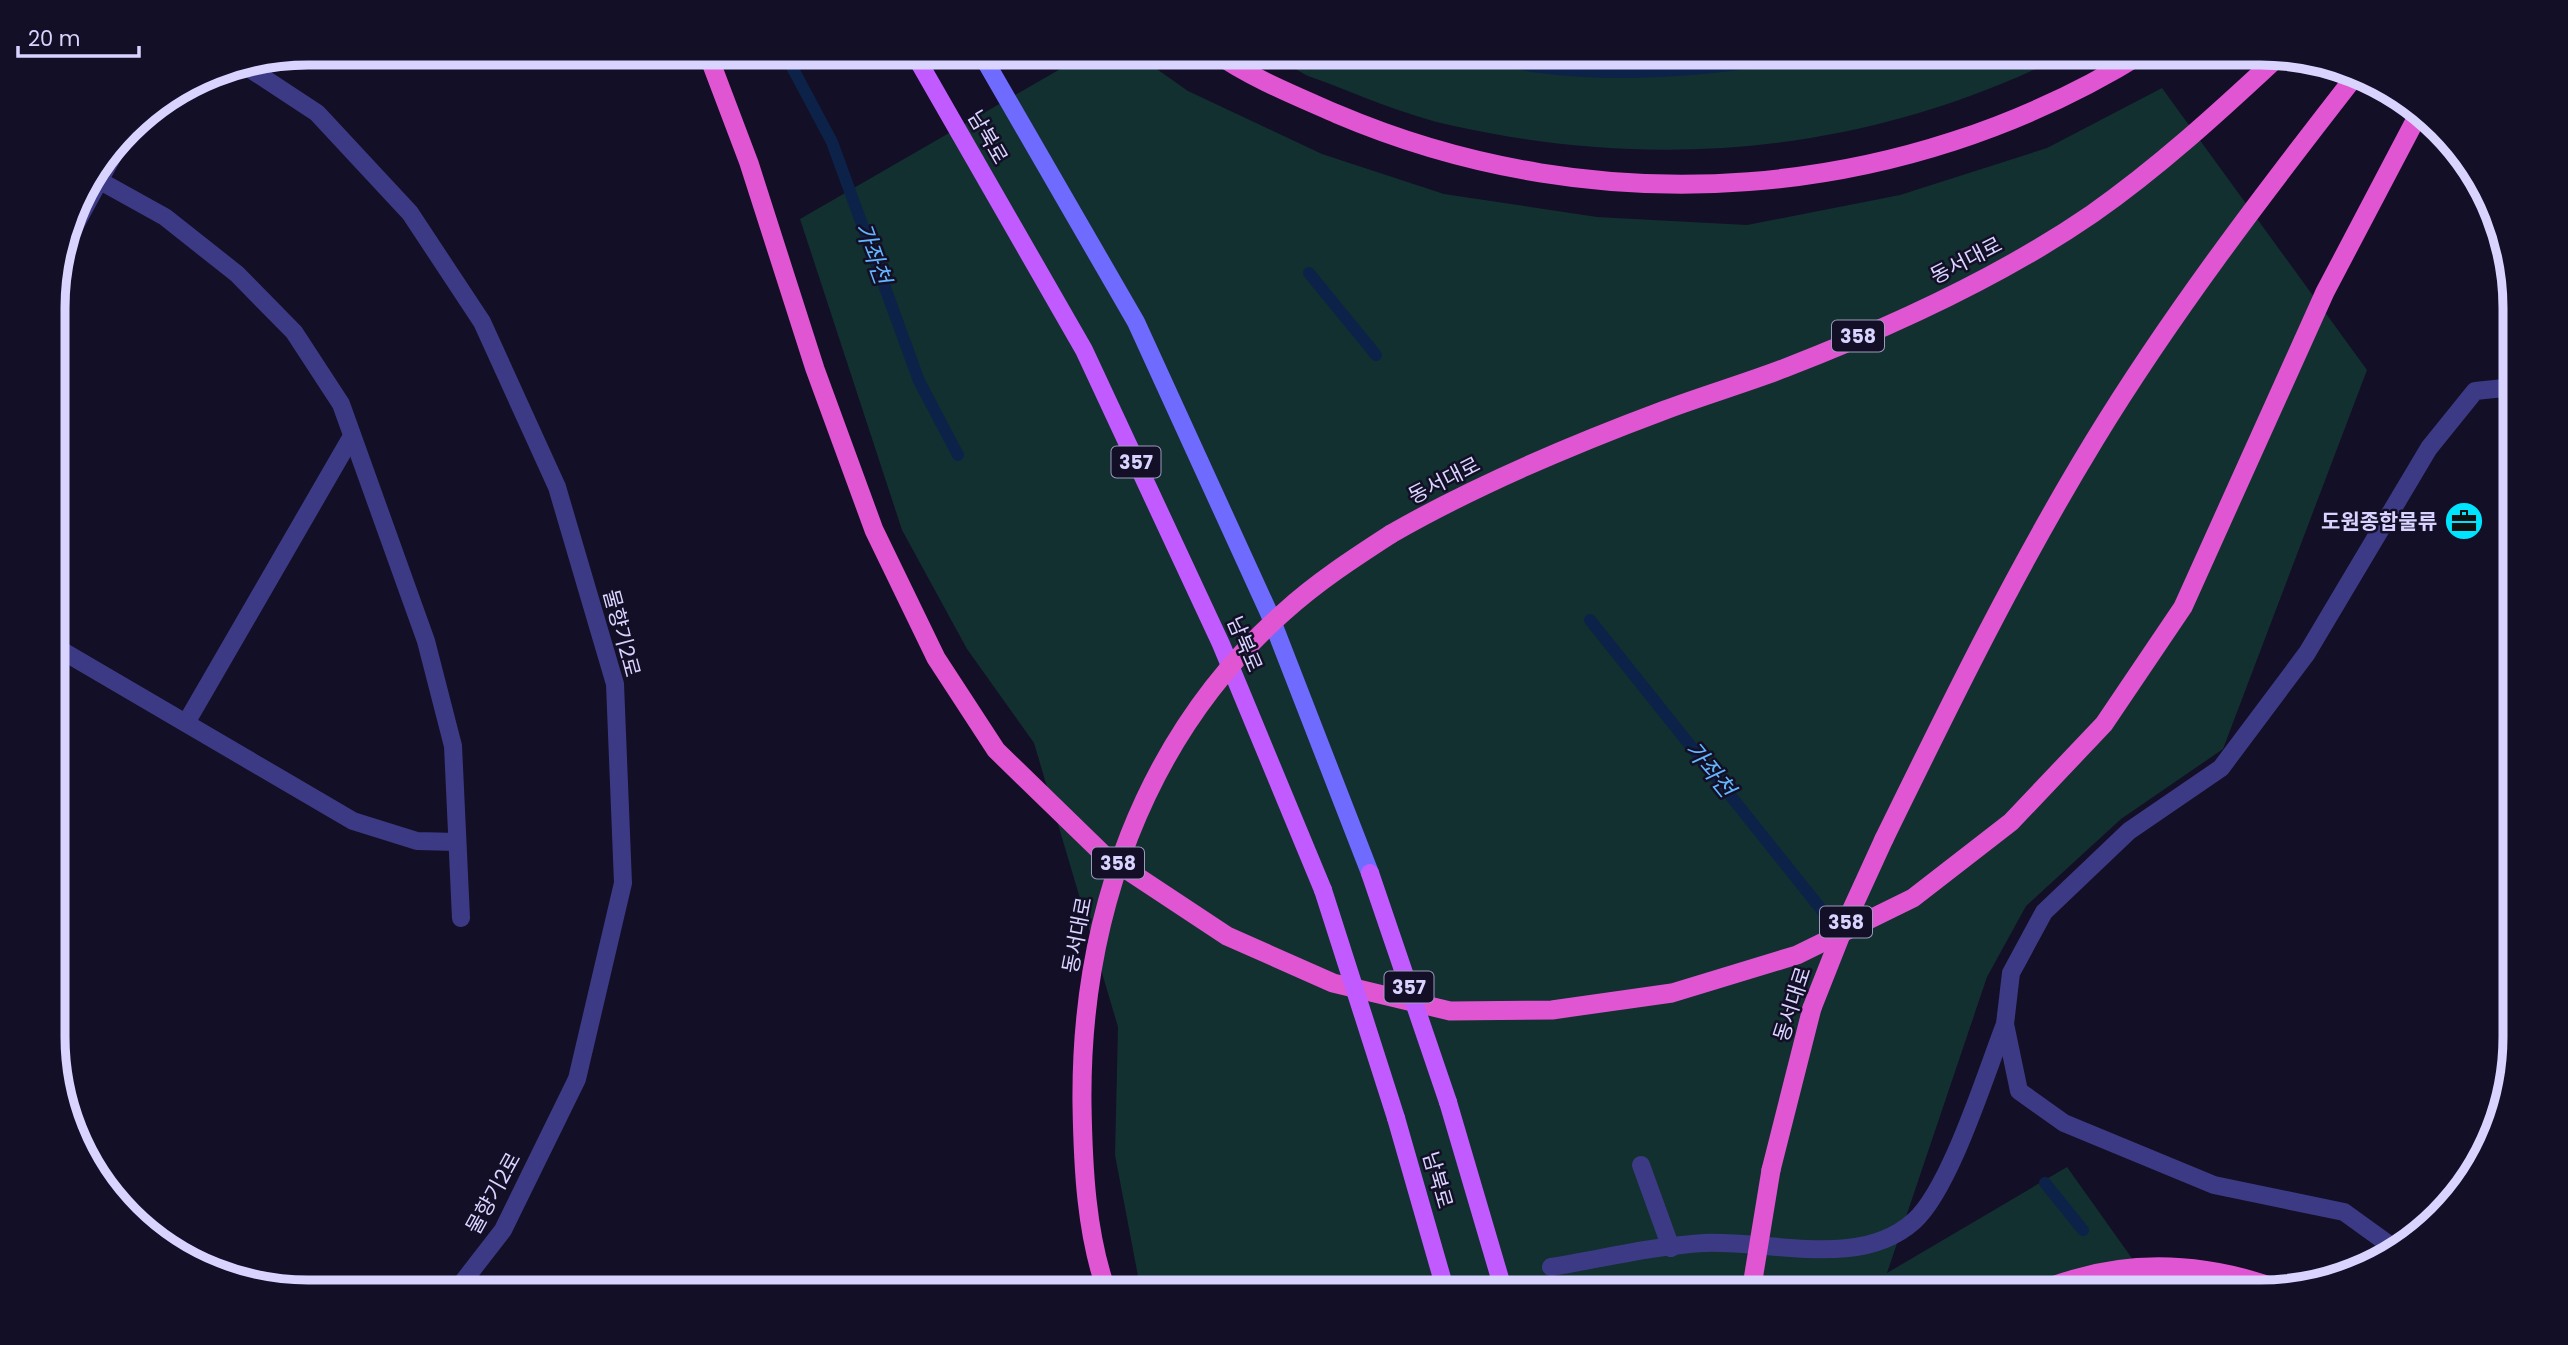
<svg xmlns="http://www.w3.org/2000/svg" width="2568" height="1345" viewBox="0 0 2568 1345" font-family="Poppins,'Noto Sans KR',sans-serif">
  <style>
    .green { fill: #12302f }
    .forest { fill: url(#forest-firs) }
    .water { fill: #0c2248 }
    .lines { fill: none; stroke-linecap: round; stroke-linejoin: round }
    .stream { stroke: #0c2248; stroke-width: 12 }
    .service { stroke: #3d3a85; stroke-width: 18 }
    .minor { stroke: #3d3a85; stroke-width: 18 }
    .tertiary { stroke: #3d3a85; stroke-width: 18 }
    .secondary { stroke: #6f6bff; stroke-width: 18 }
    .primary { stroke: #c25bff; stroke-width: 18 }
    .trunk { stroke: #e055d1; stroke-width: 19 }
    .primary-bridge { stroke: #c25bff; stroke-width: 18 }
    .trunk-bridge { stroke: #e055d1; stroke-width: 19 }
    .labels { text-anchor: middle; dominant-baseline: central; stroke-width: 5; stroke-linejoin: round; paint-order: stroke }
    .shield { fill: #130f26; stroke: #9e99be; stroke-width: 2 }
    .shield-label { font-size: 19px; font-weight: bold; fill: #d9d4ff }
    .street-label { font-size: 21px; fill: #d9d4ff; stroke: #130f26 }
    .poi-label { font-size: 21px; font-weight: bold; fill: #d9d4ff; stroke: #130f26; text-anchor: end }
    .water-label { font-size: 23px; font-style: italic; fill: #62b6ff; stroke: #130f26 }
    .rim { fill: none; stroke: #d9d4ff; stroke-width: 9 }
  </style>
  <defs>
    <pattern id="forest-firs" width="22" height="20" patternUnits="userSpaceOnUse" patternTransform="scale(1.75)"><rect width="22" height="20" fill="#12302f"/><path d="M5 1l3.5 6h-7zM16 11l3.5 6h-7z" fill="#344d4e"/></pattern>
  </defs>
  <rect width="100%" height="100%" fill="#130f26"/>
  <g class="green">
    <path d="M1322,52L2069,53C1876,151 1666,173 1454,126C1405,116 1356,93 1308,76Z"/>
    <polygon points="1088,53 1134,53 1188,91 1322,154 1444,194 1597,217 1747,225 1900,195 2047,148 2162,88 2367,370 2223,749 2121,819 2026,906 1987,977 1887,1273 2067,1167 2156,1292 1141,1292 1115,1155 1118,1027 1034,743 967,649 902,530 800,219"/>
  </g>
  <polygon class="forest" points="1267,53 1322,53 1308,76"/>
  <path class="water" d="M1461,53H1842C1743,72 1640,86 1539,73C1513,70 1486,59 1461,53Z"/>
  <g class="lines">
    <g class="stream">
      <polyline points="784,52 832,142 919,381 958,455"/>
      <polyline points="1309,273 1376,355"/>
      <polyline points="1590,620 1829,919"/>
      <polyline points="2045,1183 2083,1230"/>
    </g>
    <g class="service">
      <polyline points="1641,1165 1671,1248"/>
      <polyline points="2398,1251 2344,1212 2214,1185 2064,1123 2019,1091 2005,1024 2011,973 2044,912 2129,831 2221,768 2307,653 2429,448 2475,391 2514,387"/>
      <path d="M1551,1267C1601,1259 1653,1246 1704,1243C1771,1240 1860,1270 1914,1221C1950,1189 1986,1073 2005,1024"/>
    </g>
    <g class="minor">
      <polyline points="93,177 165,217 237,274 294,332 341,404 426,641 453,746 461,918"/>
      <polyline points="67,240 122,139"/>
      <polyline points="54,646 353,821 417,841 457,842"/>
      <polyline points="186,723 352,436"/>
    </g>
    <polyline class="tertiary" points="244,65 317,113 410,213 482,322 557,487 615,684 623,883 577,1079 503,1230 455,1292"/>
    <polyline class="secondary" points="980,52 1136,322 1269,613 1370,873"/>
    <g class="primary">
      <polyline points="913,52 1084,350 1221,644 1323,890"/>
      <polyline points="1448,1102 1504,1292"/>
      <polyline points="1396,1118 1446,1292"/>
    </g>
    <g class="trunk">
      <polyline points="707,52 749,163 815,369 874,530 936,658 996,750 1103,854 1227,936 1333,983 1450,1011 1552,1010 1672,993 1797,955 1913,898 2011,822 2104,724 2183,607 2325,292 2417,117"/>
      <path d="M1214,52C1251,78 1296,96 1337,114C1600,226 1903,203 2145,52"/>
      <path d="M1391,534C1478,484 1571,445 1665,410C1705,395 1746,383 1785,368C1891,327 1999,278 2092,214C2159,167 2219,112 2278,57"/>
      <path d="M1884,839C1950,704 2016,569 2094,441C2172,313 2264,193 2356,75"/>
      <polyline points="1771,1170 1812,1008"/>
      <path d="M2039,1292C2049,1286 2062,1283 2074,1279C2145,1258 2213,1265 2281,1290"/>
    </g>
    <g class="primary-bridge">
      <polyline points="1370,873 1448,1102"/>
      <polyline points="1323,890 1396,1118"/>
    </g>
    <g class="trunk-bridge">
      <polyline points="1812,1008 1846,922 1884,839"/>
      <path d="M1107,1292C1086,1234 1083,1166 1082,1104C1080,919 1143,737 1284,612C1317,582 1354,558 1391,534"/>
      <polyline points="1751,1292 1771,1170"/>
    </g>
  </g>
  <defs>
    <g id="office-disc" transform="scale(2.0125)"><circle r="9.5" fill="#00e5ff" stroke="#130f26"/><path d="M-6-3h4V-5.5h4V-3h4V5H-6ZM-1-4.5V-3h2v-1.5ZM-6 0V1H6V0Z" fill="#111"/></g>
  </defs>
  <g fill-rule="evenodd">
    <use href="#office-disc" x="2464" y="521"/>
  </g>
  <g class="labels">
    <g class="shield">
      <rect x="1832" y="320.5" width="52" height="31" rx="5"/>
      <rect x="1111.5" y="446.5" width="49" height="31" rx="5"/>
      <rect x="1092" y="847.5" width="52" height="31" rx="5"/>
      <rect x="1820" y="906.5" width="52" height="31" rx="5"/>
      <rect x="1384.5" y="971.5" width="49" height="31" rx="5"/>
    </g>
    <g class="shield-label">
      <text x="1858" y="336">358</text>
      <text x="1136" y="462">357</text>
      <text x="1118" y="863">358</text>
      <text x="1846" y="922">358</text>
      <text x="1409" y="987">357</text>
    </g>
    <g class="street-label">
      <text transform="translate(988 137) rotate(60)">남북로</text>
      <text transform="translate(1966 260) rotate(-27)">동서대로</text>
      <text transform="translate(1444 480) rotate(-27)">동서대로</text>
      <text transform="translate(622 633) rotate(75)">물향기2로</text>
      <text transform="translate(1245 644) rotate(67)">남북로</text>
      <text transform="translate(1077 935) rotate(-79)">동서대로</text>
      <text transform="translate(1792 1004) rotate(-72)">동서대로</text>
      <text transform="translate(1438 1180) rotate(74)">남북로</text>
      <text transform="translate(493 1193) rotate(-61)">물향기2로</text>
    </g>
    <g class="poi-label">
      <text x="2437" y="521">도원종합물류</text>
    </g>
    <g class="water-label">
      <text transform="translate(873 253) rotate(70)">가좌천</text>
      <text transform="translate(1710 769) rotate(51)">가좌천</text>
    </g>
  </g>
  <path d="M0 0H2568V1345H0ZM308 65H2260A243 243 0 0 1 2503 308V1037A243 243 0 0 1 2260 1280H308A243 243 0 0 1 65 1037V308A243 243 0 0 1 308 65Z" fill="#130f26" fill-rule="evenodd"/>
  <path class="rim" d="M308 65H2260A243 243 0 0 1 2503 308V1037A243 243 0 0 1 2260 1280H308A243 243 0 0 1 65 1037V308A243 243 0 0 1 308 65Z"/>
  <path d="M18 46v10h121v-10" fill="none" stroke="#d9d4ff" stroke-width="3.5"/>
  <text x="28" y="46" font-size="21" fill="#d9d4ff" stroke="#130f26" stroke-width="5" paint-order="stroke">20 m</text>
</svg>
